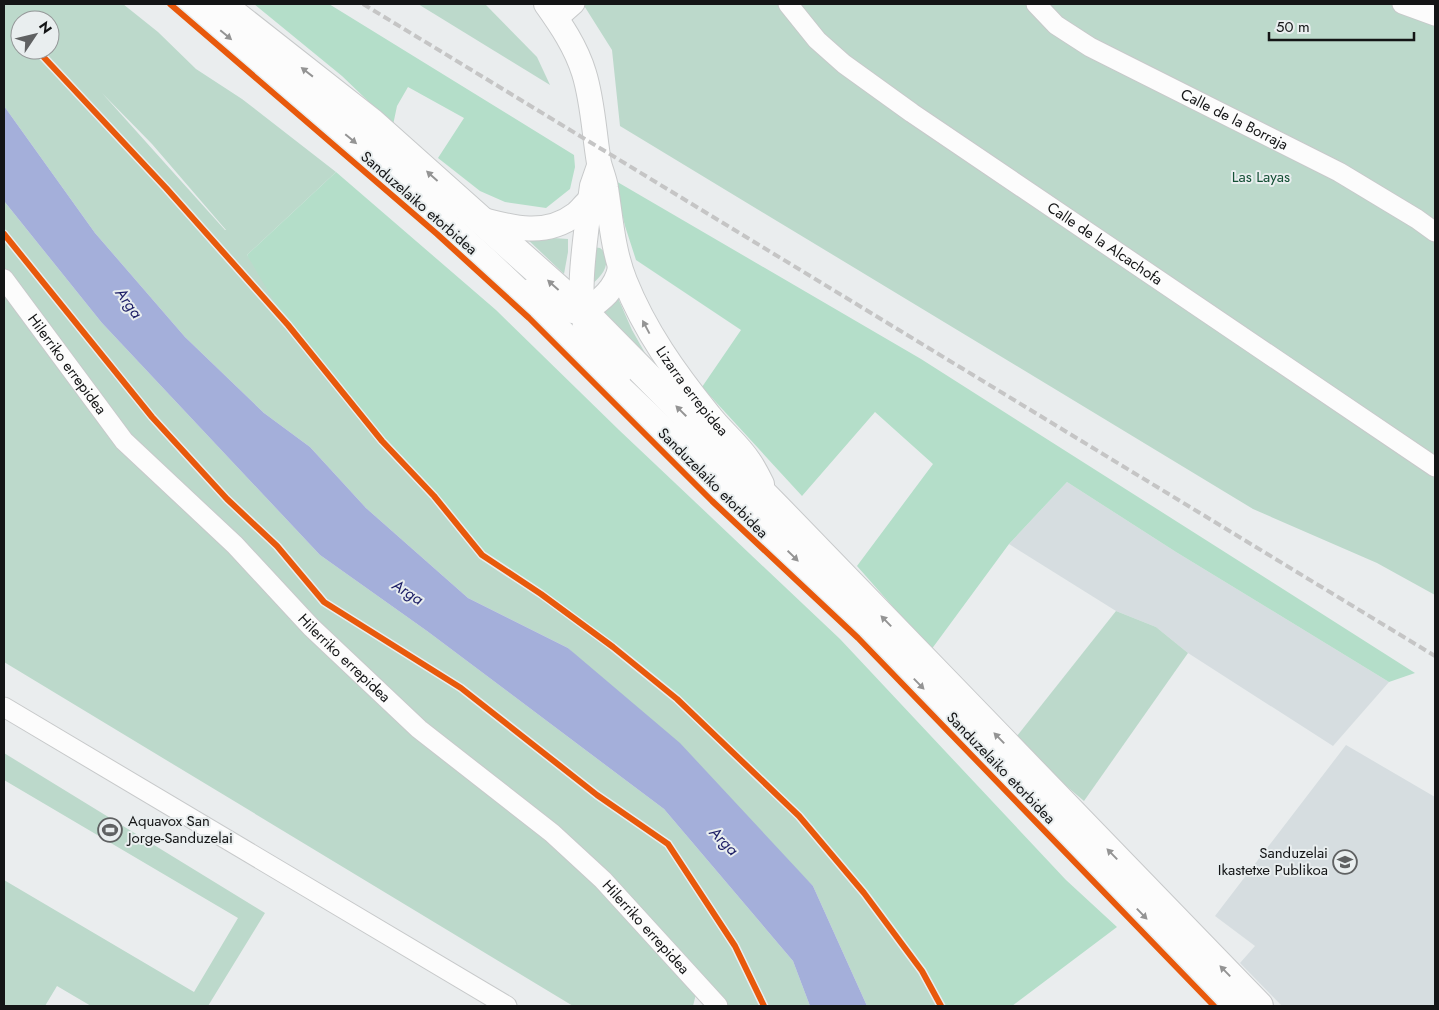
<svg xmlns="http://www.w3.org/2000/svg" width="1439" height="1010" viewBox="0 0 1439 1010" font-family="Jost,sans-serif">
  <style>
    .built { fill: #d6dde0 }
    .green { fill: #bcd9cb; fill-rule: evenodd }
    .forest { fill: #b4dec9 }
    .water { fill: #a4afda }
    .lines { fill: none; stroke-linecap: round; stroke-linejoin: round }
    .minor-casing { stroke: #c7c9ca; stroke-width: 21 }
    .tertiary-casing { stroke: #c7c9ca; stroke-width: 26 }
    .secondary-casing { stroke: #c7c9ca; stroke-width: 30 }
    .minor { stroke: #fcfcfc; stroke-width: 19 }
    .tertiary { stroke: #fcfcfc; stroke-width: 24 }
    .secondary { stroke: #fcfcfc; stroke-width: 28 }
    .rail { stroke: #c5c5c5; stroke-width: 4; stroke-dasharray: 8 4; stroke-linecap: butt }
    .cycleway-casing { stroke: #e9eeef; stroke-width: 9 }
    .cycleway { stroke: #e8590c; stroke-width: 6 }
    .oneway { fill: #949494 }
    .labels { text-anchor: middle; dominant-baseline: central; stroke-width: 4; stroke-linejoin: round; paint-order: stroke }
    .street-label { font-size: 15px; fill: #141516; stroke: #e9eeef }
    .park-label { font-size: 15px; fill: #155036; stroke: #e9eeef }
    .poi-label { font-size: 15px; fill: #141516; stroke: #e9eeef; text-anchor: start }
    .water-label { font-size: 16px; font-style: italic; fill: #1c1e66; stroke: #e9eeef }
  </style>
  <rect width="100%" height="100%" fill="#eaedee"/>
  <g class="built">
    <polygon points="1067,482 1176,552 1389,682 1333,746 1188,653 1156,627 1116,611 1009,544"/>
    <polygon points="1346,745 1435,797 1435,1006 1282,1006 1240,963 1255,946 1215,916"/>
  </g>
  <g class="green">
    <path d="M4,4H123L158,32L196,69L242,99L336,172L247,255L434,496L541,594L677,699L799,816L922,971L940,1006H867L813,886L568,648L468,598L366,508L310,447L264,413L185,337L95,233L4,106ZM20,20H50V50H20ZM102,93L152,144L226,230H225Z"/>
    <polygon points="418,4 485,4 537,57 550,85"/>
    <polygon points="583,4 1435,4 1435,595 1377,563 1253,509 620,126 612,50"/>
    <polygon points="4,201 102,323 320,555 427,631 664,809 793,961 810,1006 723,1006 696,994 693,1006 573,1006 4,662"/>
    <polygon points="524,236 568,239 568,252 564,274"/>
    <path d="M593,247L600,248L606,253C609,270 600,277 588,288Z"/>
    <polygon points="618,298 632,330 649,360 603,312"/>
    <polygon points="1116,611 1156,627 1188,653 1084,801 1013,741"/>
    <polygon points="4,753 265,913 208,1006 91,1006 57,986 45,1006 4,1006 4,880 194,992 238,918 4,780"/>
  </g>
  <g class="forest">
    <polygon points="254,4 329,4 574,155 575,167 570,189 546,208 505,202 480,191 438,158 464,118 408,87 397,106 393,125 342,76"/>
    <polygon points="336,172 496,310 619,430 840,639 1066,880 1117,927 1012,1006 940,1006 922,971 799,816 677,699 466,536 434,496 288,325 247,255"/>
    <polygon points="614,180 921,359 1415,673 1389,682 1176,552 1067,482 1009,544 931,650 857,566 933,464 875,412 802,496 702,387 741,330 636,260 625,226"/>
  </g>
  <polygon class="water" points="4,106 95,233 185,337 264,413 310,447 366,508 468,598 568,648 680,743 813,886 867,1006 810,1006 793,961 664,809 427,631 320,555 102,323 4,201"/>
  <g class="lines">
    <g class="minor-casing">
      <g id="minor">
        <path id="s1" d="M788,4L817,40L844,64L912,113L1435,467"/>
        <path id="s2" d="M1036,4L1056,25L1090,47L1339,172L1417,219L1435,232"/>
        <polyline points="1402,4 1435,16"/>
        <polyline points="557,20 575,4"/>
        <path id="s3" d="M4,279L124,441L235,545L311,627L419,729L552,833L603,880L718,1006"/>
        <polyline points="4,707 507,1006"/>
      </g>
    </g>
    <g class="tertiary-casing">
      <g id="tertiary">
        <path id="s4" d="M546,4C561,25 576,47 584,73C593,102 594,133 599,163C601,171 605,180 606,188C611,220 613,251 625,281C645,331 675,373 709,415C721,431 738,444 749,461C754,468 758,476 762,484"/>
        <path d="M599,166L592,186L590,200C586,236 575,298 587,331C593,348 607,362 619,374"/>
        <path d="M480,219C513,228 546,237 576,214C581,210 585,204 590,200"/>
        <path d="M530,291L551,309L584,312C601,300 616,289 620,268"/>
      </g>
    </g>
    <g class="secondary-casing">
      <g id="secondary">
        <polyline points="189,4 358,145 484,260 758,522 829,592 1231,1006"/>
        <polyline points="221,4 371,122 584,312 777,508 1259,1006"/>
      </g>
    </g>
    <use href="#minor" class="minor"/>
    <use href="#tertiary" class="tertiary"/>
    <use href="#secondary" class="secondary"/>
    <polyline class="rail" points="363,4 1435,656"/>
    <g class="cycleway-casing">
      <g id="cycleway">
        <polyline points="170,4 437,234 529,318 712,501 858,638 1214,1006"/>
        <polyline points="37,50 166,188 288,325 382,441 434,496 482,555 541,594 613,647 677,699 799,816 864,893 922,971 941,1006"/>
        <polyline points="4,234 152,417 227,499 277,546 324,602 461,688 597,795 668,844 735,946 764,1006"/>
      </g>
    </g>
    <use href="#cycleway" class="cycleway"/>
  </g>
  <defs><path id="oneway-solid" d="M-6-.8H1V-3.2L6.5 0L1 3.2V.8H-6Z" transform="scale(1.25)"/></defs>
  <g class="oneway">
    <use href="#oneway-solid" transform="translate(226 35) rotate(40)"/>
    <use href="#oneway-solid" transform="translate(307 72) rotate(-142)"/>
    <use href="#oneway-solid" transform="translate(351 139) rotate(40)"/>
    <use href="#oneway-solid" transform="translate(432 176) rotate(-138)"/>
    <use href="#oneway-solid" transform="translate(553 285) rotate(-138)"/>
    <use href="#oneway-solid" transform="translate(646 327) rotate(-118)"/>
    <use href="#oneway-solid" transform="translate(681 411) rotate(-135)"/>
    <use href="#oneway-solid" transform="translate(793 556) rotate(44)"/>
    <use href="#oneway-solid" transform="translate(886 621) rotate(-134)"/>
    <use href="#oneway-solid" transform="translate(919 684) rotate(46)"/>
    <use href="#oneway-solid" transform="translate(999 738) rotate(-134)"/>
    <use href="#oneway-solid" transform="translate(1112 854) rotate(-134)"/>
    <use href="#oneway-solid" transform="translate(1142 914) rotate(46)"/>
    <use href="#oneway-solid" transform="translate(1225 971) rotate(-134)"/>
  </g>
  <defs>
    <g id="stadium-ring" transform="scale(1.25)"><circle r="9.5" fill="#e9eeef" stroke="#5f6162" stroke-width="1.5"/><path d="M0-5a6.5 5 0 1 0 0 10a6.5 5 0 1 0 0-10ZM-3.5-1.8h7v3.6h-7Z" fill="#5f6162"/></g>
    <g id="school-ring" transform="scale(1.25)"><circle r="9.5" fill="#e9eeef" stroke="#5f6162" stroke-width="1.5"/><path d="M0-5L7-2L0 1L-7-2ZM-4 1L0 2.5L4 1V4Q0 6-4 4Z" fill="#5f6162"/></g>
  </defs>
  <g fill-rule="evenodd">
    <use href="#stadium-ring" x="110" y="830"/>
    <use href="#school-ring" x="1345" y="862"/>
  </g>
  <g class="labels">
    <g class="street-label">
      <text stroke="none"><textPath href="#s2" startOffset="231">Calle de la Borraja</textPath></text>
      <text transform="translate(419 203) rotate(41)">Sanduzelaiko etorbidea</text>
      <text stroke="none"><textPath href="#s1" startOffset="399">Calle de la Alcachofa</textPath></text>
      <text stroke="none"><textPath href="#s3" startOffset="106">Hilerriko errepidea</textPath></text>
      <text stroke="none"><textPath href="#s4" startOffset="421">Lizarra errepidea</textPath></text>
      <text transform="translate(713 483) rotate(45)">Sanduzelaiko etorbidea</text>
      <text stroke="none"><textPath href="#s3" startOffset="511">Hilerriko errepidea</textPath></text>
      <text transform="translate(1001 768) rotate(46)">Sanduzelaiko etorbidea</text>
      <text stroke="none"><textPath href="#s3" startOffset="916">Hilerriko errepidea</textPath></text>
    </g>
    <g class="park-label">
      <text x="1261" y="177">Las Layas</text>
    </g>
    <g class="poi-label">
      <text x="128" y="821">Aquavox San<tspan x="128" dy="17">Jorge-Sanduzelai</tspan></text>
      <text x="1328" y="853" text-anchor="end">Sanduzelai<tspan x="1328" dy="17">Ikastetxe Publikoa</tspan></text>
    </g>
    <g class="water-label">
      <text transform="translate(129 303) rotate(54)">Arga</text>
      <text transform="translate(408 592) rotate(32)">Arga</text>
      <text transform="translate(724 841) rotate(45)">Arga</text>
    </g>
  </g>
  <rect width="1439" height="1010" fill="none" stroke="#141516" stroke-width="10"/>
  <g transform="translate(35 35) rotate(55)"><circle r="24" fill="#e9eeef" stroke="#949798"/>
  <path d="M0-4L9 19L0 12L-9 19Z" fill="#5f6162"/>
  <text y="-8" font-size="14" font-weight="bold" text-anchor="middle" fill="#141516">N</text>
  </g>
  <path d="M1269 32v8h145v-8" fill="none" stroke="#141516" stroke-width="2.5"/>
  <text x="1276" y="32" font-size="15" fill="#141516" stroke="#e9eeef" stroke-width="4" paint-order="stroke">50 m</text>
</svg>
